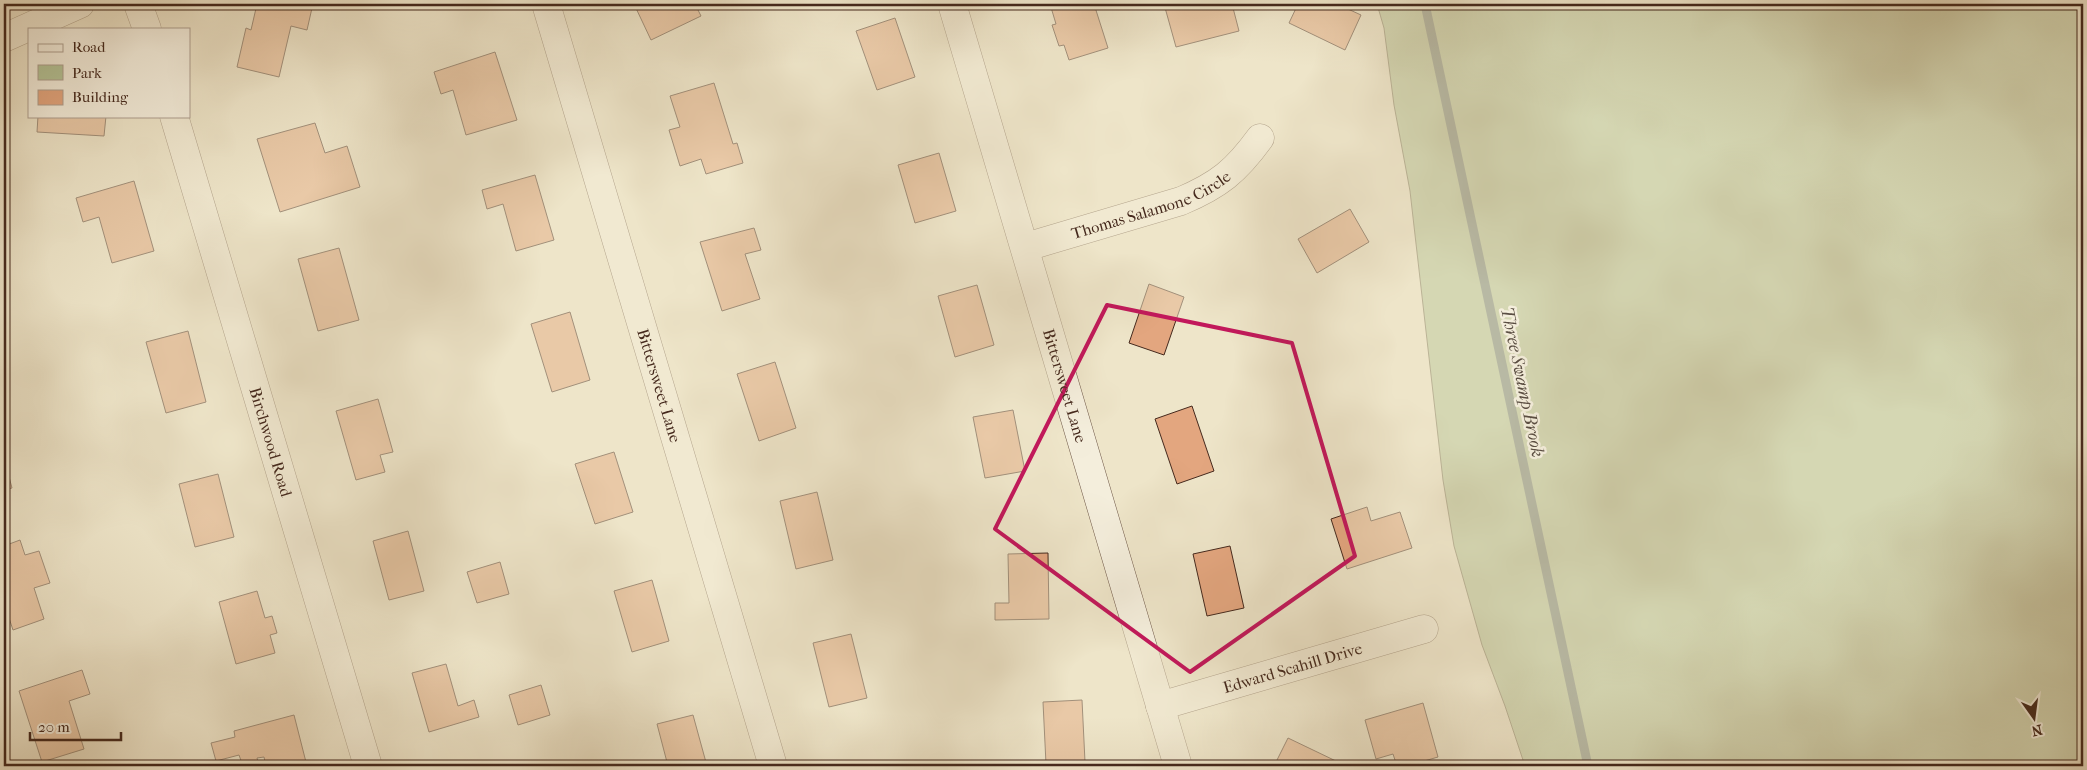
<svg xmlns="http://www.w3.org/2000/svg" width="2087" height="770" viewBox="0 0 2087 770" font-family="'IM FELL French Canon',serif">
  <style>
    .green { fill: #b5c599; stroke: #7d775b }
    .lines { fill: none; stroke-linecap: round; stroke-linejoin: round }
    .stream { stroke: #778378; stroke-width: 9 }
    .building { fill: #e3a67f; stroke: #45291d }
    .street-casing { stroke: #6f5848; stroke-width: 29 }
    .street { stroke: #f4eedc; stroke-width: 28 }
    .marked { fill: none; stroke: #c2185b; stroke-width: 4; stroke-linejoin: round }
    .labels { text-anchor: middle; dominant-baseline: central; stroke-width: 5; stroke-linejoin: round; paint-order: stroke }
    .street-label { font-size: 16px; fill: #45291d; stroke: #f4eedc }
    .water-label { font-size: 18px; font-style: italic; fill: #5a4e43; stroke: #f4eedc }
  </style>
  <rect width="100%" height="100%" fill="#eee5c9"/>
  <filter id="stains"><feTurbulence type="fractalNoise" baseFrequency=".004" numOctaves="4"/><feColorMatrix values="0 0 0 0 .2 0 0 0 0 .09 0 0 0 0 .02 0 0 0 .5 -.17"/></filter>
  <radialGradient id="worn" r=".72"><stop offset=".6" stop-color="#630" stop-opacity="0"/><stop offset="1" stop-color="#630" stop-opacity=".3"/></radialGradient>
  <polygon class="green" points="1377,4 2083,4 2083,766 1525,766 1505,706 1482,645 1454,546 1443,480 1410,191 1394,105 1384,28"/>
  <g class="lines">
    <polyline class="stream" points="1425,4 1588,766"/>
  </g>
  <g class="building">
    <polygon points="257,4 294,4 312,8 307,30 291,26 279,77 237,67 246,28 251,30"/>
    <polygon points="634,4 695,4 701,16 651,40"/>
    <polygon points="1050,4 1094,4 1108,48 1069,60 1064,45 1059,46 1052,25 1056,24"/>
    <polygon points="1164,4 1232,4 1239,31 1176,47"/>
    <polygon points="1298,4 1337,4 1361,15 1345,50 1289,23"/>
    <polygon points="895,18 915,77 877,90 856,31"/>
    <polygon points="495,52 517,120 466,135 453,90 441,94 434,72"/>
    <polygon points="714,83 733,144 737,143 743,163 706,174 701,159 680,166 669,130 680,127 670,96"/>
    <polygon points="38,116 106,116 104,136 37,132"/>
    <polygon points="315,123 325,153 347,146 360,187 280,212 257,139"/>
    <polygon points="939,153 956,211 915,223 898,165"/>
    <polygon points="535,175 554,240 516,251 503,204 487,209 482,190"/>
    <polygon points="134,181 154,251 112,263 99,217 83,222 76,198"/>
    <polygon points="1350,209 1369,242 1317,273 1298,239"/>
    <polygon points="754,228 761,250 745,254 760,299 722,311 700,242"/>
    <polygon points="339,248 359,320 318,331 298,259"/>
    <polygon points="1149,284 1184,297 1164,355 1129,343"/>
    <polygon points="977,285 994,345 955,357 938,296"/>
    <polygon points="570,312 590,380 552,392 531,324"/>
    <polygon points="188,331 206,402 166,413 146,342"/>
    <polygon points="775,362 796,428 759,441 737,374"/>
    <polygon points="378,399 393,452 380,455 385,472 356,480 336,411"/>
    <polygon points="1192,406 1214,471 1177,484 1155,419"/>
    <polygon points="1013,410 1025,471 985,478 973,417"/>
    <polygon points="614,452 633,512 595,524 575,464"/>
    <polygon points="4,458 12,488 4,490"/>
    <polygon points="218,474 234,537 195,547 179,484"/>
    <polygon points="817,492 833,560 796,569 780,501"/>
    <polygon points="1367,507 1371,521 1400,512 1412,548 1347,569 1331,519"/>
    <polygon points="408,531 424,591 389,600 373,541"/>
    <polygon points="20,540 25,555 39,551 50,583 34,588 44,619 13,630 4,603 4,546"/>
    <polygon points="1230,546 1244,608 1207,616 1193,554"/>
    <polygon points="1048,553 1049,619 995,620 995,603 1009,603 1008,554"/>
    <polygon points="500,562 509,594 477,603 467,572"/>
    <polygon points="652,580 669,641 632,652 614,591"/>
    <polygon points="257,591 265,618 272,616 277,633 270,635 275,653 236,664 219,602"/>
    <polygon points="851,634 867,698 829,707 813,643"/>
    <polygon points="446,664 458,706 474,700 479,717 429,732 412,673"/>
    <polygon points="82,670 90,694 69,701 84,749 42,762 19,691"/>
    <polygon points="541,685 550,715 518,725 509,695"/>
    <polygon points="1082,700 1085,762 1046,764 1043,702"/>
    <polygon points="1423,703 1438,757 1407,766 1397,766 1393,754 1376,759 1365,720"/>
    <polygon points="294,715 307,766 266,766 264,757 257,758 259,766 243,766 239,755 216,761 211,743 235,737 234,731"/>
    <polygon points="693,715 707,766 668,766 657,724"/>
    <polygon points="1288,738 1338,762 1336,766 1274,766"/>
  </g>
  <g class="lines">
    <g class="street-casing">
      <g id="street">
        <polyline points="138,4 147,29"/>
        <path id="s1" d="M546,4L773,766"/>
        <path id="s2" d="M952,4L1178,766"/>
        <polyline points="4,38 80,4"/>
        <path id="s3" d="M174,116L368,766"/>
        <path id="s4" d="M1026,247L1181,201C1219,185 1236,171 1260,138"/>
        <path id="s5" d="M1160,706L1424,629"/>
      </g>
    </g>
    <use href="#street" class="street"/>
  </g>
  <path d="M0 0H2087V770H0ZM1107,305L1292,343L1355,556L1190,672L995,529Z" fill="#eee5c9" fill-opacity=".55" fill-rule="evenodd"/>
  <path class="marked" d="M1107,305L1292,343L1355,556L1190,672L995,529Z"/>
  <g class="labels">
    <g class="street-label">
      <text stroke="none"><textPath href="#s4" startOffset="132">Thomas Salamone Circle</textPath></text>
      <text stroke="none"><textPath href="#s1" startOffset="398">Bittersweet Lane</textPath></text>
      <text stroke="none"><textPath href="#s2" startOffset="398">Bittersweet Lane</textPath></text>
      <text stroke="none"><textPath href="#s3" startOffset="340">Birchwood Road</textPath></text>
      <text stroke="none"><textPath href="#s5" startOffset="138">Edward Scahill Drive</textPath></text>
    </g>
    <g class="water-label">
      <text transform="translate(1522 382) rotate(78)">Three Swamp Brook</text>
    </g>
  </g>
  <rect width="2087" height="770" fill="none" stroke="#eee5c9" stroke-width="20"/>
  <rect x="5" y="5" width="2077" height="760" fill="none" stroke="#45291d" stroke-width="2.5"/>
  <rect x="10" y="10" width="2067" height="750" fill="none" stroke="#45291d"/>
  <rect x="28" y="28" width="162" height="90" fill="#f4eedc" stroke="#ae9f90"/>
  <rect x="38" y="44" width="25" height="8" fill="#f4eedc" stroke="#ae9f90"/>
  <text x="72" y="52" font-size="15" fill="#45291d">Road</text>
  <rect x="38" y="65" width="25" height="15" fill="#b5c599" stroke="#ae9f90"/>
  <text x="72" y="78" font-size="15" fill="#45291d">Park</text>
  <rect x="38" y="90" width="25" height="15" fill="#e3a67f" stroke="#ae9f90"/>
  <text x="72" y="102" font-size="15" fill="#45291d">Building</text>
  <g transform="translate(2034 718) rotate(166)" stroke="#f4eedc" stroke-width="4" paint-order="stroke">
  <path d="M0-4L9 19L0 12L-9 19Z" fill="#45291d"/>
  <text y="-8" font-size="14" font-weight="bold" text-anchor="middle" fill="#45291d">N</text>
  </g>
  <path d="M30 732v8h91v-8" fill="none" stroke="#45291d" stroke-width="2.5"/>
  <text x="38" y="732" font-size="15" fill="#45291d" stroke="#f4eedc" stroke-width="4" paint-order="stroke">20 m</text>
  <rect width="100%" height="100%" filter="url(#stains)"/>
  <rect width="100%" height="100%" fill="url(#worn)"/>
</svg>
